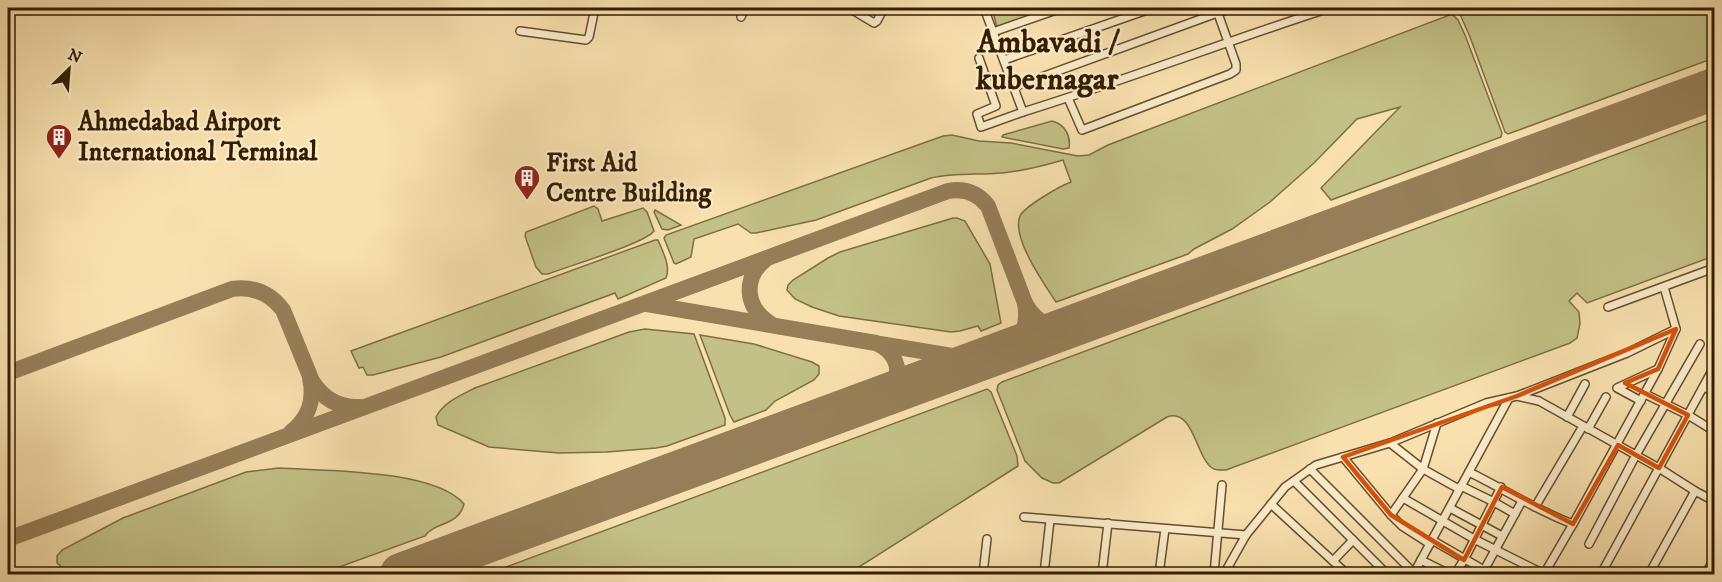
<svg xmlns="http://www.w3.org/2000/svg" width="1722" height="582" viewBox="0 0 1722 582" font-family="'IM FELL DW Pica',serif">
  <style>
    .green { fill: #c3c187; stroke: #7c6f44; stroke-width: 1.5 }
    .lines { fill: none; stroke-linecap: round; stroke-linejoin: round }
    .taxiway { stroke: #967f58; stroke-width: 16 }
    .runway { stroke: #967f58; stroke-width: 42 }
    .minor-casing { stroke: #654e2c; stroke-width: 10 }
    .minor { stroke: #fbeccb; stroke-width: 7 }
    .marked { fill: none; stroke: #d6530b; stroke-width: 4.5; stroke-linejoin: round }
    .labels { text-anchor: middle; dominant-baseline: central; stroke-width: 4.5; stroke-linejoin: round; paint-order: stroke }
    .poi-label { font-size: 26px; font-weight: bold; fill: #341d00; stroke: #fbeccb; text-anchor: start }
    .district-label { font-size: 32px; font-weight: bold; fill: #341d00; stroke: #fbeccb }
  </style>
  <rect width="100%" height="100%" fill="#f9e1af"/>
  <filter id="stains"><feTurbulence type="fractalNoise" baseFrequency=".00333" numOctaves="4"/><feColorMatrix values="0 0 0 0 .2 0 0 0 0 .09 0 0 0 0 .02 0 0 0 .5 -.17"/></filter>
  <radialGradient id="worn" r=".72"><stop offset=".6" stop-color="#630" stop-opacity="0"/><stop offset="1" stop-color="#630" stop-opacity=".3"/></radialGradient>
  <g class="green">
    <polygon points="992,8 1038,8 1040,13 997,27"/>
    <polygon points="1469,8 1714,8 1714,58 1508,134 1505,132 1470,37 1459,12"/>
    <path d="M1452,14L1458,20L1465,35L1502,133L1501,137L1331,200L1321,188L1400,107L1357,119L1314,163L1270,202L1232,229L1194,249L1188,254L1056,302C1044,284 1011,237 1020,216C1025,206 1060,186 1071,182L1063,160C1043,166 1023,171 1002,173C978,175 954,173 931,178L816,220L756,233H751L738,224L694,239L691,257L676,264L674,263L664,238L666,235L943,136L952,135L979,141L1011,143L1078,156L1089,155L1108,145Z"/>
    <path d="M1714,118V256L1587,303L1577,293L1569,301L1579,312L1580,324L1577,338L1570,343L1226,470C1222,470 1216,471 1212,468C1196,457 1193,407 1167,417L1059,483H1053L1042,478L1025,461L997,390L998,385L1002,382Z"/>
    <path d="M1052,121C1065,124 1071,136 1069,148L1063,149L1002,137L1003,135Z"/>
    <path d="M594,206L598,209L602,221L643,208L647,212L654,231C646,243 566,267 548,274H542L536,267L525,236L526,232Z"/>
    <polygon points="655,210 681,225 668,230 662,229 654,212"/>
    <polygon points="953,218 957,218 965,221 990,264 1001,323 981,331 978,326 960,331 951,332 839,316 812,307 795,299 787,290 788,285 793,280 828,258 840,252"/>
    <path d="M655,240H658C663,252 671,267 666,278L618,299L615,293L441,357L373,375H367L363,367L359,368L351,351Z"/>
    <path d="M645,329L694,334L725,418V425L667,446L656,448L607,452L559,453L489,447L438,425L436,417C443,403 461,395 475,388L629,332Z"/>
    <polygon points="700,335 754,344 812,362 819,366 819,374 814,380 775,401 766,410 734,422 730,415"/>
    <polygon points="987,389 991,392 1017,456 1018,466 848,574 487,574"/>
    <path d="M279,468C324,471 434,469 464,504C458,527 435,521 425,536L320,574H83L63,568L57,563V556L62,550L123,518L246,472Z"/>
  </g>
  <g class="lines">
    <g class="taxiway">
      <path d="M766,259C742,278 745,308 771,324"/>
      <path d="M647,304L876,343C893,350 904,368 892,386C889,391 883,395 878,399"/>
      <polyline points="880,344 970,359 983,359"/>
      <path d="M996,355C1019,341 1030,331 1025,303"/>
      <path d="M8,373L232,289C253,286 270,293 283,310L312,381C323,399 339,408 360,407"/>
      <path d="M291,432C308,419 315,400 310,378"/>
      <path d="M8,539L948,191C964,188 978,193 988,206L1025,303C1041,332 1060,327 1088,320"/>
    </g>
    <polyline class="runway" points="401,574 1714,89"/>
    <g class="minor-casing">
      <g id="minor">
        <polyline points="577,8 594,11"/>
        <polyline points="849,8 874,23 877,21 884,8"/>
        <path d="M984,8L1023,112C1126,80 1227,41 1330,8"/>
        <polyline points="741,17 745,8"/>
        <polyline points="520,31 586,40 589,37 595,8"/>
        <polyline points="993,32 1062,8"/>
        <polyline points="979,58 996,106 977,114 981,127 1023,112"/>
        <polyline points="1004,60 1153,8"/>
        <polyline points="990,87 1011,81"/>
        <polyline points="1014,87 1231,8"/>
        <polyline points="1068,98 1082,130 1230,74 1236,70 1236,64 1216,8"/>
        <polyline points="1608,307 1714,268"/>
        <polyline points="1704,387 1714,392"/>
        <polyline points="1645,394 1688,415 1714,431"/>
        <polyline points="1517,396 1627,353 1676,329"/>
        <polyline points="1641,401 1617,388 1658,369"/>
        <polyline points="1567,417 1585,384"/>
        <polyline points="1588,429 1606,397"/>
        <polyline points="1390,443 1423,469 1437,423"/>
        <polyline points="1343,457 1391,515 1423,469 1459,489"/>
        <polyline points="1310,469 1414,573 1509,398"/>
        <path d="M1469,472C1504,489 1537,511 1573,524L1658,369L1676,329L1664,287"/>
        <polyline points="1294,481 1387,574"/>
        <polyline points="1461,486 1494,502 1515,514"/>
        <polyline points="1695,491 1714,501"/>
        <polyline points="1403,498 1474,539 1544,574"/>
        <polyline points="1271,504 1347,574"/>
        <polyline points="1535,507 1583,426"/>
        <polyline points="1450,508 1502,536"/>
        <polyline points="1391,515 1402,526 1430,544"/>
        <polyline points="1024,517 1246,535"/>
        <polyline points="1432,540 1484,570"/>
        <polyline points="1589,544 1636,455 1700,344"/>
        <polyline points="1421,560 1449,574"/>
        <polyline points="1333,561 1353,540"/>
        <polyline points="946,574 947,572"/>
        <polyline points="983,574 987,539"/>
        <polyline points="1044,574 1050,520"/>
        <polyline points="1102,574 1108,523"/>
        <polyline points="1159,574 1165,529"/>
        <polyline points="1214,574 1222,485"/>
        <polyline points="1224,574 1246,535 1285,487 1316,465 1390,443 1486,403 1517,396 1539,401 1659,468 1695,491 1649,574"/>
        <polyline points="1455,574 1464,560 1501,487"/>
        <polyline points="1482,574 1522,501"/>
        <polyline points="1544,574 1573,524"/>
        <polyline points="1601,574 1714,367"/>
        <polyline points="1705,574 1714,560"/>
      </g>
    </g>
    <use href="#minor" class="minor"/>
  </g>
  <path class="marked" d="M1676,329L1658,369L1625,383L1688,415L1659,468L1618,445L1573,524L1502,487L1464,560L1391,515L1343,457L1517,396Z"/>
  <defs>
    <g id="building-pin" transform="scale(1.35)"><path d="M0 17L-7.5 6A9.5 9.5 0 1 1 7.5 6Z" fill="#8f2418" stroke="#fbeccb"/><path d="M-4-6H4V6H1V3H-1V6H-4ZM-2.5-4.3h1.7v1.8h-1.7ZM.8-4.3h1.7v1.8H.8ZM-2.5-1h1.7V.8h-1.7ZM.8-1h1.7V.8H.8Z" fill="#fff"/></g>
  </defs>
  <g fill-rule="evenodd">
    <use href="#building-pin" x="59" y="137"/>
    <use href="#building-pin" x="527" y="178"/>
  </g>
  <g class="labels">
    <g class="poi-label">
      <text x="78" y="122">Ahmedabad Airport<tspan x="78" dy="30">International Terminal</tspan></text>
      <text x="546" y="163">First Aid<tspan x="546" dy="30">Centre Building</tspan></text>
    </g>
    <g class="district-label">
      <text x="1047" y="43">Ambavadi /<tspan x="1047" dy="37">kubernagar</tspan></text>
    </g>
  </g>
  <rect width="1722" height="582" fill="none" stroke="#f9e1af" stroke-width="30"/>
  <rect x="9" y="9" width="1704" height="564" fill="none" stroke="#341d00" stroke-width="3"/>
  <rect x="15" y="15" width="1692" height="552" fill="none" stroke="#341d00" stroke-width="1.5"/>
  <g transform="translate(69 69) rotate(25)" stroke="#fbeccb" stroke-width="4.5" paint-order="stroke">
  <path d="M0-4.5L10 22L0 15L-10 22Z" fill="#341d00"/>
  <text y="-9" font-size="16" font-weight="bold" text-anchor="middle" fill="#341d00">N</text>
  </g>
  <rect width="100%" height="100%" filter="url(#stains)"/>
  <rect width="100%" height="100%" fill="url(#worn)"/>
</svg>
